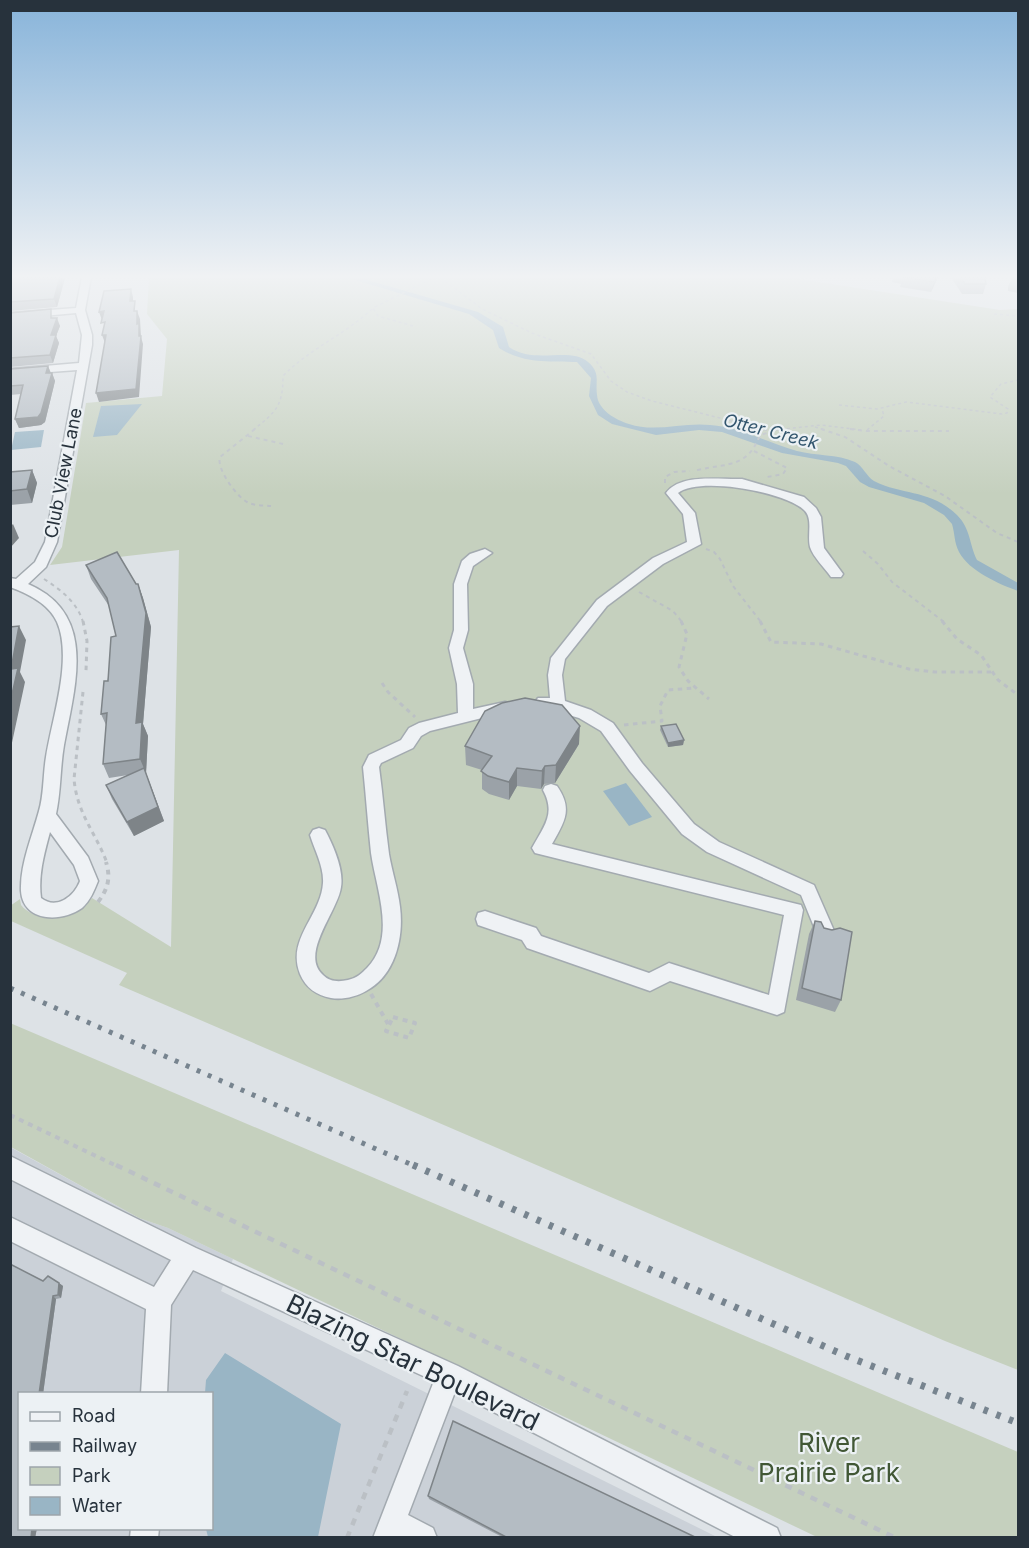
<svg xmlns="http://www.w3.org/2000/svg" width="1029" height="1548" viewBox="0 0 1029 1548" font-family="Inter,sans-serif">
  <style>
    .built { fill: #cbd1d8; fill-rule: evenodd }
    .green { fill: #c5d0be }
    .water { fill: #99b5c5 }
    .lines { fill: none; stroke-linecap: round; stroke-linejoin: round }
    .minor-casing { stroke: #a3aab0; stroke-width: 3 }
    .path-far4 { stroke: #bbc0c5; stroke-width: 1.5; stroke-dasharray: 3 3; stroke-linecap: butt }
    .path-far3 { stroke: #bbc0c5; stroke-width: 2; stroke-dasharray: 4 4; stroke-linecap: butt }
    .path-far2 { stroke: #bbc0c5; stroke-width: 3; stroke-dasharray: 4.5 4.5; stroke-linecap: butt }
    .path-far1 { stroke: #bbc0c5; stroke-width: 4; stroke-dasharray: 5 5; stroke-linecap: butt }
    .path { stroke: #bbc0c5; stroke-width: 4.5; stroke-dasharray: 7 7; stroke-linecap: butt }
    .minor { fill: #eff2f5; fill-rule: evenodd }
    .rail-far1 { stroke: #77848f; stroke-width: 5; stroke-dasharray: 4 8; stroke-linecap: butt }
    .rail { stroke: #77848f; stroke-width: 7; stroke-dasharray: 4.5 9; stroke-linecap: butt }
    .wall { fill: #9ba2a8 }
    .shaded-wall { fill: #7e8488 }
    .building { fill: #b4bcc3; stroke: #7e8488; stroke-width: 1.5 }
    .labels { text-anchor: middle; dominant-baseline: central; stroke-width: 4.5; stroke-linejoin: round; paint-order: stroke }
    .far-water-label { font-size: 18px; font-style: italic; fill: #33566e; stroke: #ecf1f4 }
    .far-street-label { font-size: 18px; fill: #27323c; stroke: #ecf1f4 }
    .near-street-label { font-size: 26px; fill: #27323c; stroke: #ecf1f4 }
    .near-park-label { font-size: 26px; fill: #415735; stroke: #ecf1f4 }
  </style>
  <rect width="100%" height="100%" fill="#dde2e6"/>
  <path class="built" d="M10,1147L139,1218L168,1228L233,1259L221,1291L717,1537H11ZM20,1394H212V1528H20Z"/>
  <g class="green">
    <path d="M149,277H786L1000,310L1018,309V1370L945,1341L119,985L127,973L11,921L10,906L20,899L21,905C39,927 75,914 92,898L171,947L179,550L50,565L62,547L86,403L162,396L167,339L147,314Z"/>
    <polygon points="10,1023 1018,1452 1018,1537 817,1537 168,1228 139,1218 11,1147"/>
  </g>
  <g class="water">
    <path d="M345,277H357L478,312L503,327L509,347C535,365 570,346 588,362C601,373 595,381 597,395C598,410 616,420 629,424C655,433 683,422 710,425C740,427 768,443 797,451C816,456 837,454 855,462C863,466 866,476 874,481C904,496 930,489 957,515C971,529 969,544 977,560L1018,583V591C999,584 969,571 959,552C954,542 955,534 952,524L944,515L924,503L869,487L860,482L846,466L838,463L782,453L722,432L699,430L656,435L612,424L598,415L589,396L591,378L577,362C549,361 524,364 499,348L493,330L469,314Z"/>
    <polygon points="142,404 117,435 93,437 101,406"/>
    <polygon points="44,430 41,447 11,450 15,432"/>
    <polygon points="626,783 652,817 629,826 603,791"/>
    <polygon points="225,1353 341,1424 318,1537 208,1537 206,1529 212,1528 212,1394 205,1393 206,1380"/>
  </g>
  <g class="lines">
    <g class="minor-casing">
      <g id="minor">
        <path d="M82,277H91L85,310L92,335V345L57,542L46,567L28,584C98,614 75,685 64,745C60,768 61,791 56,814L88,857L98,881C94,891 90,901 82,908C61,923 23,922 21,891C20,864 32,837 39,811C44,794 43,775 46,757C52,718 73,659 57,622C49,604 27,593 10,587V578L16,579L35,562L45,542L77,370L10,375V369L79,363L82,335L76,313L10,319V313L76,308ZM50,832L74,865L80,881C74,897 56,910 41,898C38,876 44,854 50,832Z"/>
        <path d="M742,479L804,497L816,508L821,517L824,548L843,574L841,577H831C825,568 813,557 810,547C807,535 813,520 805,511C787,492 699,476 678,493L695,513L701,544L663,564L607,606L565,659L562,675L565,701L591,710L613,723L642,763L694,824L719,842L814,885L835,933L833,939L826,941L819,939L801,895L707,852L682,834L630,771L601,731L579,718L538,706L535,702L538,698H550L548,675L551,658L597,600L653,558L687,542L683,514L666,493C681,473 720,480 742,479Z"/>
        <path d="M485,549L492,553L473,566L467,584L468,630L463,648L473,684V709L505,702L510,703L513,707L510,711L430,731L421,736L413,748L381,763L379,767C383,796 385,825 389,854C392,872 398,889 400,907C404,938 395,976 366,991C356,997 342,1000 331,998C316,995 306,988 300,974C286,939 321,916 323,883C324,867 315,851 310,835L313,830L319,828L325,830C333,845 344,870 341,887C338,911 299,954 323,975C330,982 339,982 348,980C357,978 362,973 367,968C397,937 376,889 371,853C368,825 366,796 363,767L369,755L401,740L409,728L419,723L458,713L457,684L449,648L454,630V584L462,561L470,554Z"/>
        <path d="M551,784L557,786C573,809 565,821 552,844L801,905L803,910L784,1012L777,1015L670,981L650,991L527,948L522,940L478,925L476,919L478,913L485,911L536,928L541,936L649,973L669,963L769,995L784,915L535,853L532,848C544,826 556,814 543,790L545,786Z"/>
        <polygon points="10,1156 196,1248 458,1366 777,1528 781,1538 737,1538 455,1392 408,1515 433,1528 437,1538 373,1538 434,1381 193,1270 171,1305 167,1394 141,1394 146,1309 10,1241 10,1217 154,1287 171,1260 10,1179"/>
        <polygon points="131,1528 159,1528 158,1538 130,1538"/>
      </g>
    </g>
    <g class="path-far4">
      <polyline points="440,277 482,309 532,333 591,354 611,381 627,392 652,401 768,430"/>
      <polyline points="994,314 1018,316"/>
      <polyline points="413,326 378,316 373,308 435,277"/>
      <polyline points="839,405 877,409 906,402 1002,414 1007,413 1008,409 990,397 1001,384 1018,380"/>
      <polyline points="815,427 825,430"/>
      <path d="M253,430C276,412 283,406 283,376C310,348 345,335 373,308"/>
      <polyline points="775,430 821,425 861,430"/>
      <polyline points="867,430 884,416 882,409"/>
    </g>
    <g class="path-far3">
      <path d="M255,429L220,457C216,468 236,496 247,502C254,506 263,505 271,506"/>
      <polyline points="763,429 770,431"/>
      <polyline points="821,429 845,437 889,466 945,496 997,533 1018,542"/>
      <polyline points="850,429 866,431 949,431"/>
      <polyline points="248,436 283,444"/>
      <polyline points="754,451 787,468 783,474 767,477"/>
      <path d="M697,470C729,463 747,468 760,435L781,429"/>
      <polyline points="665,483 665,477 674,472 690,471"/>
      <polyline points="706,549 714,552 720,559 733,586 761,622"/>
      <polyline points="863,551 878,564 892,582 944,622"/>
      <path d="M44,579C61,590 77,602 83,622"/>
      <polyline points="639,592 673,611 682,622"/>
    </g>
    <g class="path-far2">
      <polyline points="83,621 87,641 86,671"/>
      <polyline points="681,621 687,634 679,667 688,681 709,699"/>
      <polyline points="760,621 771,642 821,644 909,669 935,672 992,672"/>
      <polyline points="942,621 957,639 981,655 998,680 1018,695"/>
      <polyline points="382,683 388,692 415,717"/>
      <path d="M83,692L74,779C77,814 96,833 107,863"/>
      <polyline points="624,725 662,721 660,706 668,690 694,688"/>
    </g>
    <g class="path-far1">
      <path d="M98,902C108,889 111,878 106,862"/>
      <polyline points="371,994 388,1024"/>
      <polygon points="393,1017 415,1023 409,1038 386,1031"/>
      <polyline points="10,1115 119,1167"/>
    </g>
    <g class="path">
      <polyline points="116,1165 896,1538"/>
      <polyline points="347,1538 407,1391"/>
    </g>
    <use href="#minor" class="minor"/>
    <polyline class="rail-far1" points="10,988 417,1167"/>
    <polyline class="rail" points="413,1165 846,1356 1018,1423"/>
  </g>
  <g class="wall">
    <polygon points="10,277 65,278 57,307 10,311"/>
    <polygon points="893,277 938,277 931,292 900,287 901,284 892,282"/>
    <polygon points="951,277 985,277 986,284 983,294 962,294"/>
    <polygon points="1012,277 1018,277 1018,293 1008,291 1008,287"/>
    <polygon points="10,313 54,318 60,326 56,336 59,343 53,363 10,367"/>
    <polygon points="48,366 51,373 52,373 55,381 45,422 41,425 19,428 15,419 21,394 10,395 10,369"/>
    <polygon points="32,470 37,483 32,503 10,505 10,472"/>
    <polygon points="86,565 136,584 138,584 143,598 151,627 143,724 148,736 146,773 164,821 134,836 112,799 106,785 128,775 109,778 103,764 106,725 101,714 116,636 109,606 91,579"/>
    <polygon points="661,726 684,740 683,745 668,747 660,730"/>
    <polygon points="579,744 555,783 544,784 541,789 517,786 509,800 489,794 482,789 482,770 466,765 465,746"/>
    <polygon points="815,921 841,1000 835,1012 796,1000 809,934"/>
    <polygon points="10,1264 43,1281 48,1276 63,1286 61,1298 56,1299 43,1394 20,1394 20,1528 37,1528 35,1538 10,1538"/>
    <polygon points="428,1496 697,1538 504,1538 429,1499"/>
  </g>
  <g class="shaded-wall">
    <polygon points="60,277 65,278 57,307 54,299"/>
    <polygon points="936,277 938,277 931,292 934,282"/>
    <polygon points="131,289 133,297 133,309 130,301"/>
    <polygon points="104,311 102,320 99,312"/>
    <polygon points="137,311 140,319 141,337 143,344 139,397 99,402 96,393 137,324"/>
    <polygon points="57,318 60,326 56,336 59,343 53,363 50,355 51,335"/>
    <polygon points="102,335 106,335 105,343"/>
    <polygon points="48,366 51,374 46,373"/>
    <polygon points="52,373 55,381 45,422 41,425 19,428 15,419"/>
    <polygon points="32,470 37,483 32,503 27,489"/>
    <polygon points="13,524 19,538 10,548 10,527"/>
    <polygon points="138,584 143,598 151,627 143,724 148,736 146,773 140,759 136,723"/>
    <polygon points="19,626 26,640 20,672 25,682 10,752 11,669"/>
    <polygon points="580,726 579,744 555,783 556,765"/>
    <polygon points="684,740 683,745 668,747 668,743"/>
    <polygon points="545,766 544,784 541,789 542,771"/>
    <polygon points="144,768 164,821 134,836 127,822"/>
    <polygon points="517,768 517,786 509,800 509,782"/>
    <polygon points="59,1283 63,1286 61,1298 58,1295"/>
    <polygon points="53,1296 56,1299 43,1394 39,1394"/>
    <polygon points="32,1528 37,1528 35,1538 31,1538"/>
  </g>
  <g class="building">
    <polygon points="10,277 60,277 54,299 10,302"/>
    <polygon points="902,277 936,277 934,282"/>
    <polygon points="961,277 985,277 986,284 965,284"/>
    <rect x="1013" y="277" width="5" height="3"/>
    <polygon points="131,289 130,301 135,301 134,311 137,311 137,324 139,323 139,336 141,336 136,389 96,393 106,335 102,335 105,322 101,323 104,311 99,312 104,291"/>
    <polygon points="51,309 51,318 57,318 51,335 56,335 50,355 10,358 10,313"/>
    <polygon points="48,366 46,373 52,373 41,413 38,417 15,419 23,385 10,386 10,369"/>
    <polygon points="32,470 27,489 10,491 10,472"/>
    <polygon points="117,552 136,584 138,584 146,613 136,723 142,722 140,759 103,764 107,713 101,714 104,681 108,681 111,637 116,636 107,598 86,565"/>
    <polygon points="19,626 11,669 18,668 10,703 10,627"/>
    <polygon points="525,698 562,705 580,726 556,765 545,766 542,771 517,768 509,782 488,776 481,771 492,756 465,746 485,711 502,703"/>
    <polygon points="676,724 684,740 668,743 661,726"/>
    <polygon points="144,768 158,807 127,822 106,785"/>
    <polygon points="815,921 821,922 824,928 832,930 840,928 852,932 841,1000 802,988"/>
    <polygon points="10,1264 43,1281 48,1276 59,1283 58,1295 53,1296 39,1394 20,1394 20,1528 32,1528 31,1538 10,1538"/>
    <polygon points="453,1421 697,1538 508,1538 428,1496"/>
  </g>
  <linearGradient id="sky" x2="0" y2="1"><stop stop-color="#88b4da"/><stop offset="0.56" stop-color="#f0f2f4"/><stop offset="1" stop-color="#f0f2f4" stop-opacity="0"/></linearGradient>
  <rect width="1029" height="494" fill="url(#sky)"/>
  <g class="labels">
    <g class="far-water-label">
      <text transform="translate(771 431) rotate(14)">Otter Creek</text>
    </g>
    <g class="far-street-label">
      <text transform="translate(63 473) rotate(-79)">Club View Lane</text>
    </g>
    <g class="near-street-label">
      <text transform="translate(413 1362) rotate(26)">Blazing Star Boulevard</text>
    </g>
    <g class="near-park-label">
      <text x="829" y="1442">River<tspan x="829" dy="30">Prairie Park</tspan></text>
    </g>
  </g>
  <rect width="1029" height="1548" fill="none" stroke="#27323c" stroke-width="24"/>
  <rect x="18" y="1392" width="195" height="138" fill="#ecf1f4" stroke="#9da5aa" stroke-width="1.5"/>
  <rect x="30" y="1412" width="30" height="9" fill="#eff2f5" stroke="#9da5aa" stroke-width="1.5"/>
  <text x="72" y="1422" font-size="18" fill="#27323c">Road</text>
  <rect x="30" y="1442" width="30" height="9" fill="#77848f" stroke="#9da5aa" stroke-width="1.5"/>
  <text x="72" y="1452" font-size="18" fill="#27323c">Railway</text>
  <rect x="30" y="1467" width="30" height="18" fill="#c5d0be" stroke="#9da5aa" stroke-width="1.5"/>
  <text x="72" y="1482" font-size="18" fill="#27323c">Park</text>
  <rect x="30" y="1497" width="30" height="18" fill="#99b5c5" stroke="#9da5aa" stroke-width="1.5"/>
  <text x="72" y="1512" font-size="18" fill="#27323c">Water</text>
</svg>
